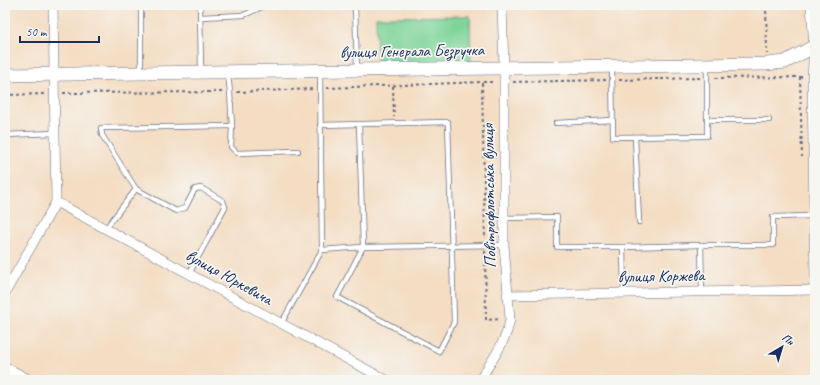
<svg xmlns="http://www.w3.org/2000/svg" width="820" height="385" viewBox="0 0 820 385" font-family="Caveat,sans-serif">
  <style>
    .green { fill: #7dd498; stroke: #4c827b }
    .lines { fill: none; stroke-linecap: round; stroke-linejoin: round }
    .lane-casing { stroke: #676c81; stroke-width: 6 }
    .street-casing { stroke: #676c81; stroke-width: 10 }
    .secondary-casing { stroke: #676c81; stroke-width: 14 }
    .path { stroke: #676c81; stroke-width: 2; stroke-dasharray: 3 3; stroke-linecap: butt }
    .lane { stroke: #fff; stroke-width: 4.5 }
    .street { stroke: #fff; stroke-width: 9 }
    .secondary { stroke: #fff; stroke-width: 13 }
    .labels { text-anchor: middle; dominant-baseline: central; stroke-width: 3.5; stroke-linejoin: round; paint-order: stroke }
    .street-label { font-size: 17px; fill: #1b2f5e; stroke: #f6f6f2 }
  </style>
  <rect width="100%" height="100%" fill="#f6f6f2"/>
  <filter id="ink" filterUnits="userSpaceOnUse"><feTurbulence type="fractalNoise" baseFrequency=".025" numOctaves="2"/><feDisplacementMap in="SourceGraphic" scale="8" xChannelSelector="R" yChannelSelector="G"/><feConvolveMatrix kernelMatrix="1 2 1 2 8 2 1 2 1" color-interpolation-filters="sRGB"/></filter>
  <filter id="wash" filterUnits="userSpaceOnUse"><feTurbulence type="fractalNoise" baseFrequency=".012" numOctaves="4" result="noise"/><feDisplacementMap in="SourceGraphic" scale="16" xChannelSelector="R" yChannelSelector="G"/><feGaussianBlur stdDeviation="0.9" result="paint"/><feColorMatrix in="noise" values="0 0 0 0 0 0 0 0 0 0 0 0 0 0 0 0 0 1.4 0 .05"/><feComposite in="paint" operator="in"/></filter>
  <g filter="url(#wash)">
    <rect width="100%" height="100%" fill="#f4ddc2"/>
    <polygon class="green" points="470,16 471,63 377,64 376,17"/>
  </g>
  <g filter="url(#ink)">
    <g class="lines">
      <g class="lane-casing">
        <g id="lane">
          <polyline points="200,5 201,72"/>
          <polyline points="355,5 357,69"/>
          <polyline points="201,17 244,15 266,5"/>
          <polyline points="612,67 613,137 707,136 707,66"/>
          <polyline points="141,71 141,5"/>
          <polyline points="707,120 769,120"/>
          <polyline points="556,123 613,120"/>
          <polyline points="320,125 448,122 454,322 439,351 337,297 363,247 359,124"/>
          <polyline points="232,126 231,147 237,153 298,151"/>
          <polyline points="5,135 55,133"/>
          <polyline points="635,137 639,222"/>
          <polyline points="504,218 557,217 557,247 623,247"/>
          <polyline points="106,228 136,189"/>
          <polyline points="701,245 702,292"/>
          <polyline points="322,250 363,247 504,245"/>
          <polyline points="189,274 225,207 223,201 201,188 195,189 185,208 176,211 136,189 102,135 101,128 232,126 230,92 228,74"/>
          <polyline points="624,293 623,247 701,245 773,245 773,217 814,216"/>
          <polyline points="281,324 322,250 320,72"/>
        </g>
      </g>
      <g class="street-casing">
        <g id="street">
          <polyline points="811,5 814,47 812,79 815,279"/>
          <polyline points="56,202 386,380"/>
          <polyline points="5,293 56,202 53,5"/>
          <polyline points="507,295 815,290"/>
          <path d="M480,380C491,361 507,341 510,319L504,245V68L502,5"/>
        </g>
      </g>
      <g class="secondary-casing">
        <g id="secondary">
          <polyline points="5,75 767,64 785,62 815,46"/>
          <polyline points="5,369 26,380"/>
        </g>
      </g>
      <g class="path">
        <polyline points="67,5 95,5"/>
        <polyline points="766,5 767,54"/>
        <polyline points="800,77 802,157"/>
        <polyline points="715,78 802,77"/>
        <polyline points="619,80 700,78"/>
        <polyline points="483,82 494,82"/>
        <polyline points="513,82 606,80"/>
        <polyline points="393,86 394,117"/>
        <polyline points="327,88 482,82 485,239"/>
        <polyline points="237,92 313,89"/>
        <polyline points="63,93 223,92"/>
        <polyline points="5,95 45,94"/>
        <polyline points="485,251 486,320 501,319"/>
      </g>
      <use href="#lane" class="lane"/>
      <use href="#street" class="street"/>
      <use href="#secondary" class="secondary"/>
    </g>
  </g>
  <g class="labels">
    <g class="street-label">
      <text transform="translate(412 51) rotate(-1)">вулиця Генерала Безручка</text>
      <text transform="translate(489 196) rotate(-91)">Повітрофлотська вулиця</text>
      <text transform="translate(661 276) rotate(-1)">вулиця Коржева</text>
      <text transform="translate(229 277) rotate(29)">вулиця Юркевича</text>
    </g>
  </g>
  <rect width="820" height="385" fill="none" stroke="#f6f6f2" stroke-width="20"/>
  <g transform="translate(782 347) rotate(38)" stroke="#f6f6f2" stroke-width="3" paint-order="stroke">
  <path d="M0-3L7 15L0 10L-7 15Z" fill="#1b2f5e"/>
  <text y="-6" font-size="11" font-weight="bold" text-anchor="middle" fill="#1b2f5e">Пн</text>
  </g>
  <path d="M20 36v6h79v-6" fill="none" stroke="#1b2f5e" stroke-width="2"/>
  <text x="26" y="36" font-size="12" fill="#1b2f5e" stroke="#f6f6f2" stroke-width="3" paint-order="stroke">50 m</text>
</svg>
